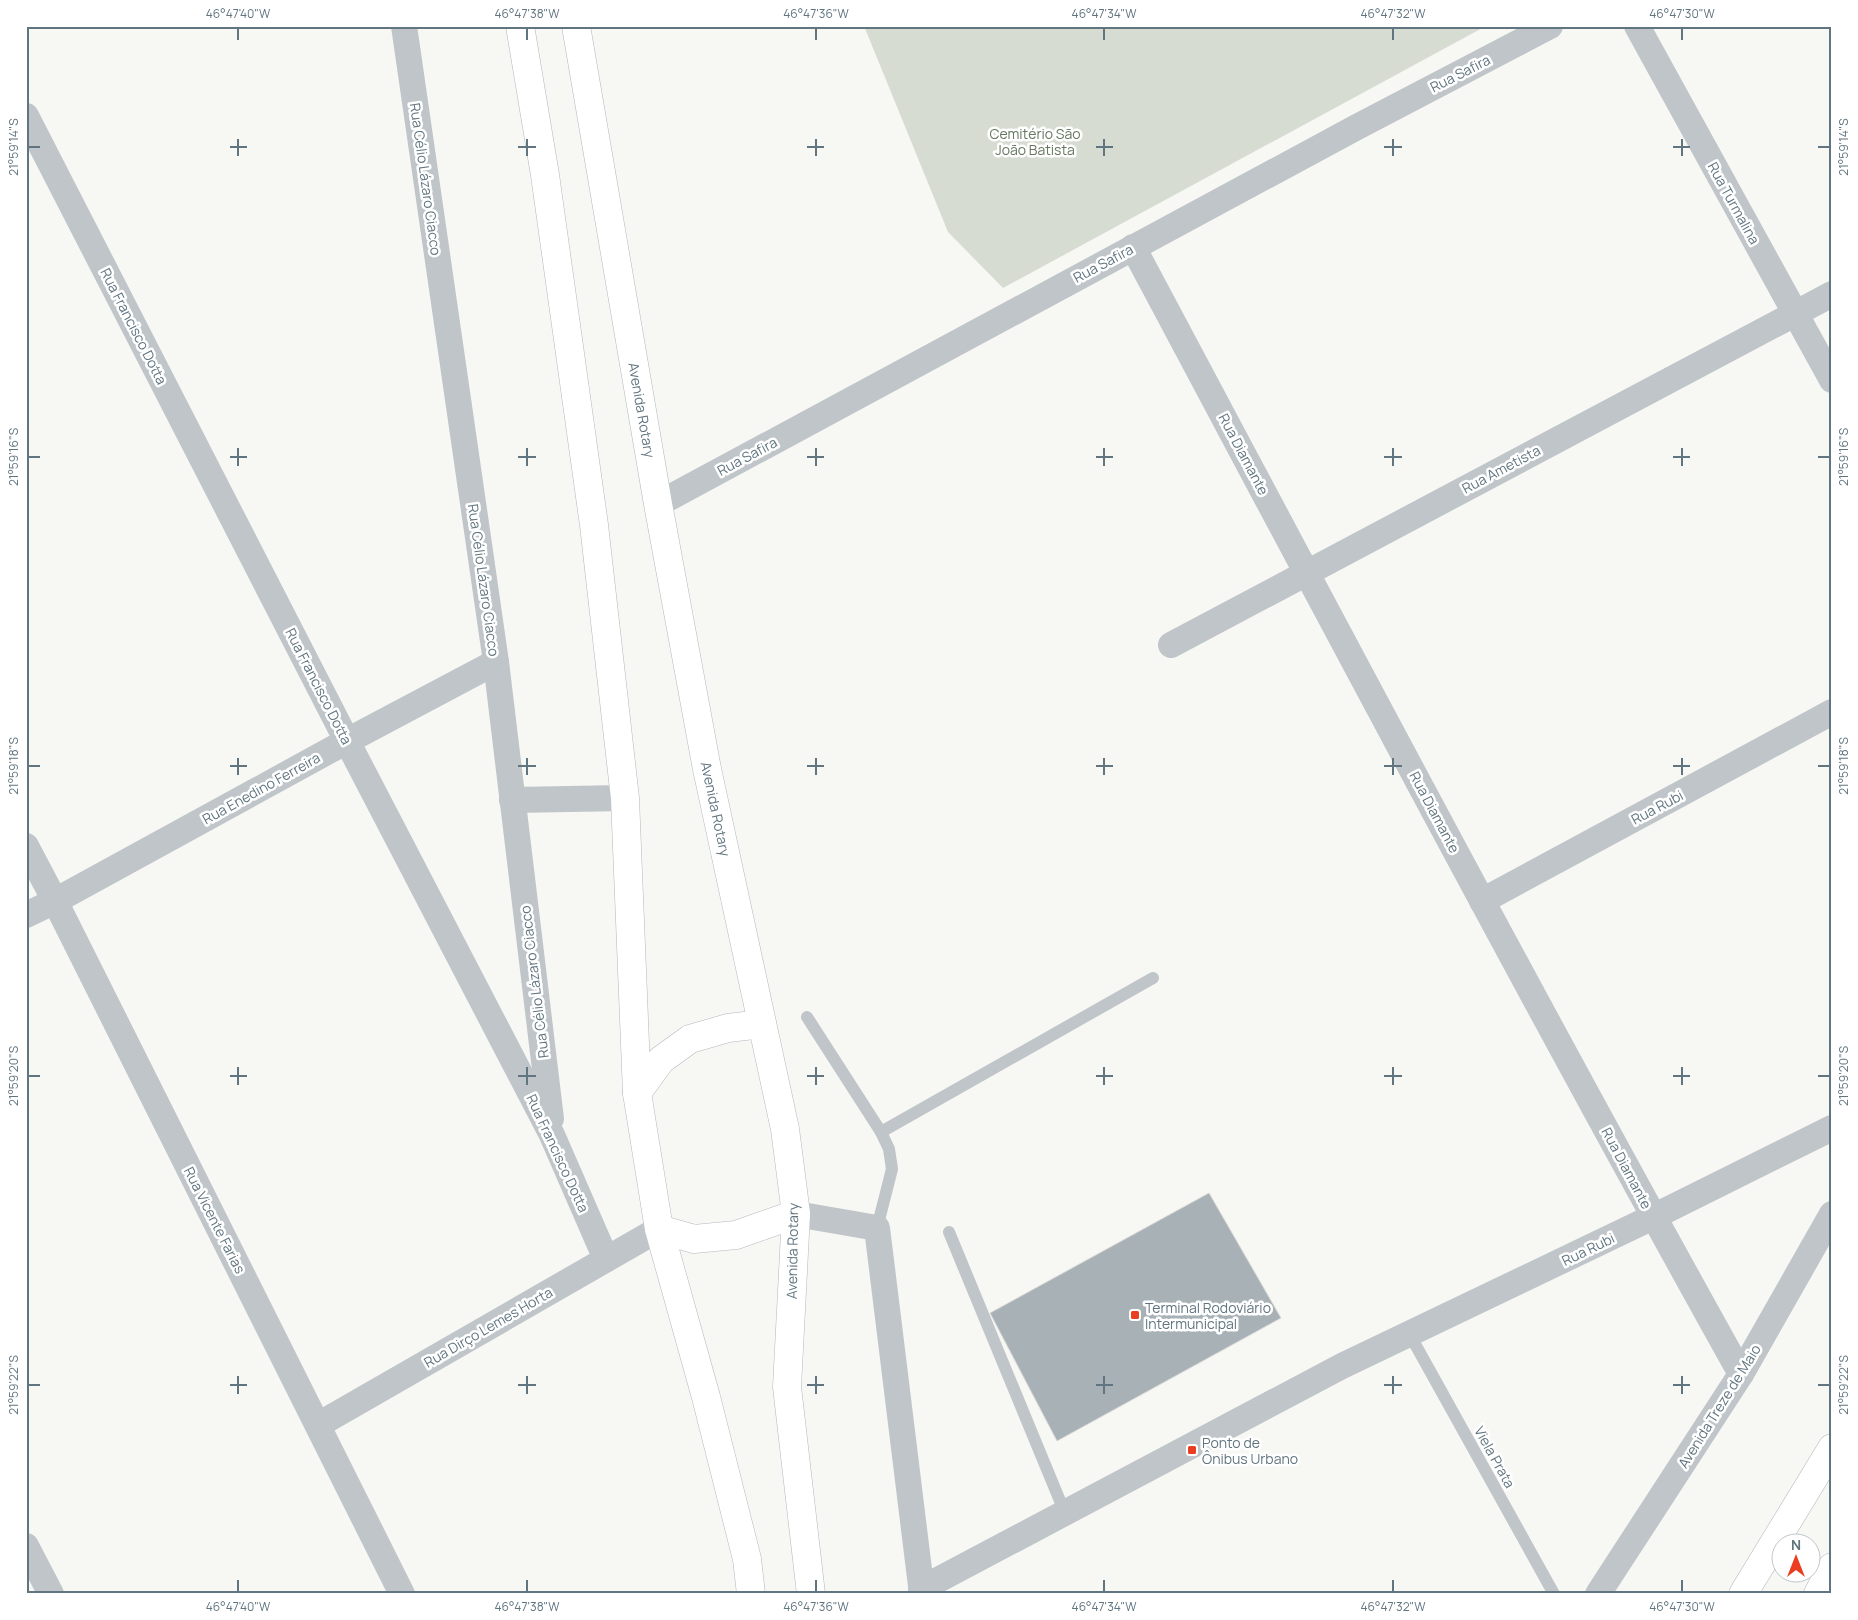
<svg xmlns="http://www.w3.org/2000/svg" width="1858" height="1620" viewBox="0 0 1858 1620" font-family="Manrope,sans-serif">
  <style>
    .green { fill: #d7dcd3 }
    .building { fill: #a7b1b6; stroke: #d9d8d6 }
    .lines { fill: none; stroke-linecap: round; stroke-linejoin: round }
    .secondary-casing { stroke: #b2b9bd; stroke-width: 29 }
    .highway-casing { stroke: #b0b6b9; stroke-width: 29 }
    .lane { stroke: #bfc5c8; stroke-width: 12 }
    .street { stroke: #bfc5c8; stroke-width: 26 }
    .secondary { stroke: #fff; stroke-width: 28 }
    .highway { stroke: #fff; stroke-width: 28 }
    .ticks { fill: none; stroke: #617580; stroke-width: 2 }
    .poi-dot { fill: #eb3e20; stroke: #fff; stroke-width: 2 }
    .labels { text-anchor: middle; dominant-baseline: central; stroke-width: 5; stroke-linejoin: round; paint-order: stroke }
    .street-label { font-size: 14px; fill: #617580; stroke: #fff }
    .park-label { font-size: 14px; fill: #667860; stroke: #fff }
    .poi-label { font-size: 14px; fill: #617580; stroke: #fff; text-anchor: start }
    .neatline { fill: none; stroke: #617580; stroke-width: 2 }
    .ticks-label { font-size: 12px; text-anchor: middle; fill: #617580 }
  </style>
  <rect width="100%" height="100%" fill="#f7f7f4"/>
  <polygon class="green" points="864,26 1486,26 1003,288 948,232"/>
  <polygon class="building" points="1209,1193 1281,1318 1057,1441 990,1313"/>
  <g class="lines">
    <g class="secondary-casing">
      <g id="secondary">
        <polyline points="520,26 545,175 594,525 625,798 637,1093 659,1229 706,1397 747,1559 751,1594"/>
        <polyline points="576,26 658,504 707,769 785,1129 796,1214 787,1387 811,1594"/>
        <polyline points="637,1093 661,1060 690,1039 728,1028 762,1024"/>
        <polyline points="659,1229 694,1239 736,1235 796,1214"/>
      </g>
    </g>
    <g class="highway-casing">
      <g id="highway">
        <polyline points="1743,1594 1832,1448"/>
        <polyline points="1818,1594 1832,1567"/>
      </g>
    </g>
    <g class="lane">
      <polyline points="807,1017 881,1132 889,1149 892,1169 877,1228"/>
      <polyline points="881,1132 1153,978"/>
      <polyline points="949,1232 1065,1513"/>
      <polyline points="1410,1335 1554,1594"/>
    </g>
    <g class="street">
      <polyline points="404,26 496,662 551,1119"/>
      <polyline points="1637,26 1832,380"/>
      <polyline points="26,116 347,741 552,1135 606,1259"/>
      <path d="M1133,247C1334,624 1533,1001 1741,1374"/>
      <polyline points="658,504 1357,127 1550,26"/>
      <polyline points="1171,645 1832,294"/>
      <polyline points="512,800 625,798"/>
      <polyline points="26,846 55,901 402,1594"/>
      <polyline points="1482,901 1832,712"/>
      <polyline points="26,915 55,901 347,741 496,662"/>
      <polyline points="796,1214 877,1228 922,1594"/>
      <polyline points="318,1425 659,1229"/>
      <polyline points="26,1546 51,1594"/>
      <polyline points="921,1589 1342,1366 1653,1217 1832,1128"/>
      <polyline points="1598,1594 1741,1374 1832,1214"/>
    </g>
    <use href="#secondary" class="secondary"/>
    <use href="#highway" class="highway"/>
  </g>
  <path class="ticks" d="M238,28V40M527,28V40M816,28V40M1104,28V40M1393,28V40M1682,28V40M238,139V156M527,139V156M816,139V156M1104,139V156M1393,139V156M1682,139V156M28,147H40M230,147H247M518,147H536M807,147H824M1096,147H1113M1384,147H1402M1673,147H1690M1818,147H1830M238,448V466M527,448V466M816,448V466M1104,448V466M1393,448V466M1682,448V466M28,457H40M230,457H247M518,457H536M807,457H824M1096,457H1113M1384,457H1402M1673,457H1690M1818,457H1830M238,758V775M527,758V775M816,758V775M1104,758V775M1393,758V775M1682,758V775M28,766H40M230,766H247M518,766H536M807,766H824M1096,766H1113M1384,766H1402M1673,766H1690M1818,766H1830M238,1067V1085M527,1067V1085M816,1067V1085M1104,1067V1085M1393,1067V1085M1682,1067V1085M28,1076H40M230,1076H247M518,1076H536M807,1076H824M1096,1076H1113M1384,1076H1402M1673,1076H1690M1818,1076H1830M238,1376V1394M527,1376V1394M816,1376V1394M1104,1376V1394M1393,1376V1394M1682,1376V1394M28,1385H40M230,1385H247M518,1385H536M807,1385H824M1096,1385H1113M1384,1385H1402M1673,1385H1690M1818,1385H1830M238,1580V1592M527,1580V1592M816,1580V1592M1104,1580V1592M1393,1580V1592M1682,1580V1592"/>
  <g class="poi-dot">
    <rect x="1130" y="1310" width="10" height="10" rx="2.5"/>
    <rect x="1187" y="1445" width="10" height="10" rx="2.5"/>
  </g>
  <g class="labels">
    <g class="street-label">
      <text transform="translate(1460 73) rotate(-27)">Rua Safira</text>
      <text transform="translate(426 179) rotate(82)">Rua Célio Lázaro Ciacco</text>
      <text transform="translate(1734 203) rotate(61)">Rua Turmalina</text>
      <text transform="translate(1103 263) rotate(-28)">Rua Safira</text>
      <text transform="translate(134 326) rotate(63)">Rua Francisco Dotta</text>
      <text transform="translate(642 410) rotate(80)">Avenida Rotary</text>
      <text transform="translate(1244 454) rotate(62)">Rua Diamante</text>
      <text transform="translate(747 456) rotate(-28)">Rua Safira</text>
      <text transform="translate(1501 469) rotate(-28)">Rua Ametista</text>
      <text transform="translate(484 580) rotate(82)">Rua Célio Lázaro Ciacco</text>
      <text transform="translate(319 686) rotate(63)">Rua Francisco Dotta</text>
      <text transform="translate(261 788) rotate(-29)">Rua Enedino Ferreira</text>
      <text transform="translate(1657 807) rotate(-28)">Rua Rubi</text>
      <text transform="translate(716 809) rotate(78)">Avenida Rotary</text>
      <text transform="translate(1435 812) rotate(62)">Rua Diamante</text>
      <text transform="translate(534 982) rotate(-97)">Rua Célio Lázaro Ciacco</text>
      <text transform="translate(558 1153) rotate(65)">Rua Francisco Dotta</text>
      <text transform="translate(1627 1168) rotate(62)">Rua Diamante</text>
      <text transform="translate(215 1220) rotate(63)">Rua Vicente Farias</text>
      <text transform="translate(1588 1249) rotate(-26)">Rua Rubi</text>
      <text transform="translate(792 1251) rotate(-89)">Avenida Rotary</text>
      <text transform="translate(488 1327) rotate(-30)">Rua Dirço Lemes Horta</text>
      <text transform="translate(1719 1406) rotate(-58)">Avenida Treze de Maio</text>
      <text transform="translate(1495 1457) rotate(61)">Viela Prata</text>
    </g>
    <g class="park-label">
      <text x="1035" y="133">Cemitério São<tspan x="1035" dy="16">João Batista</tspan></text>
    </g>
    <g class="poi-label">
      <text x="1145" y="1307">Terminal Rodoviário<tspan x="1145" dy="16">Intermunicipal</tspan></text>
      <text x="1202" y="1442">Ponto de<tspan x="1202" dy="16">Ônibus Urbano</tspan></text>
    </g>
  </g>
  <rect width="1858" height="1620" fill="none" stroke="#ffffff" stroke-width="55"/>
  <g transform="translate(1796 1558)"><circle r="24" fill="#ffffff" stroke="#c0c8cc"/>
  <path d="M0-4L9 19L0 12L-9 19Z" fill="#eb3e20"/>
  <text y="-8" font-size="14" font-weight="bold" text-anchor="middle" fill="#617580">N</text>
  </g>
  <rect x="28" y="28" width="1802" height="1564" class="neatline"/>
  <g class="ticks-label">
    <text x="238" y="18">46°47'40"W</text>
    <text x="527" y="18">46°47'38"W</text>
    <text x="816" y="18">46°47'36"W</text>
    <text x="1104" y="18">46°47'34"W</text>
    <text x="1393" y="18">46°47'32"W</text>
    <text x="1682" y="18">46°47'30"W</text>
    <text transform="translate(14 147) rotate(-90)" y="4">21°59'14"S</text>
    <text transform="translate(1844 147) rotate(-90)" y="4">21°59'14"S</text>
    <text transform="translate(14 457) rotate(-90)" y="4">21°59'16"S</text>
    <text transform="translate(1844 457) rotate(-90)" y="4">21°59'16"S</text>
    <text transform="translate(14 766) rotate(-90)" y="4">21°59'18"S</text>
    <text transform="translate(1844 766) rotate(-90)" y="4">21°59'18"S</text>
    <text transform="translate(14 1076) rotate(-90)" y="4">21°59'20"S</text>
    <text transform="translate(1844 1076) rotate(-90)" y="4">21°59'20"S</text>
    <text transform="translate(14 1385) rotate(-90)" y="4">21°59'22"S</text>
    <text transform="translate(1844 1385) rotate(-90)" y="4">21°59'22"S</text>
    <text x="238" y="1611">46°47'40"W</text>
    <text x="527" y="1611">46°47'38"W</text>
    <text x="816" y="1611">46°47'36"W</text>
    <text x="1104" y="1611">46°47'34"W</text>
    <text x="1393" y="1611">46°47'32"W</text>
    <text x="1682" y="1611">46°47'30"W</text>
  </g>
</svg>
